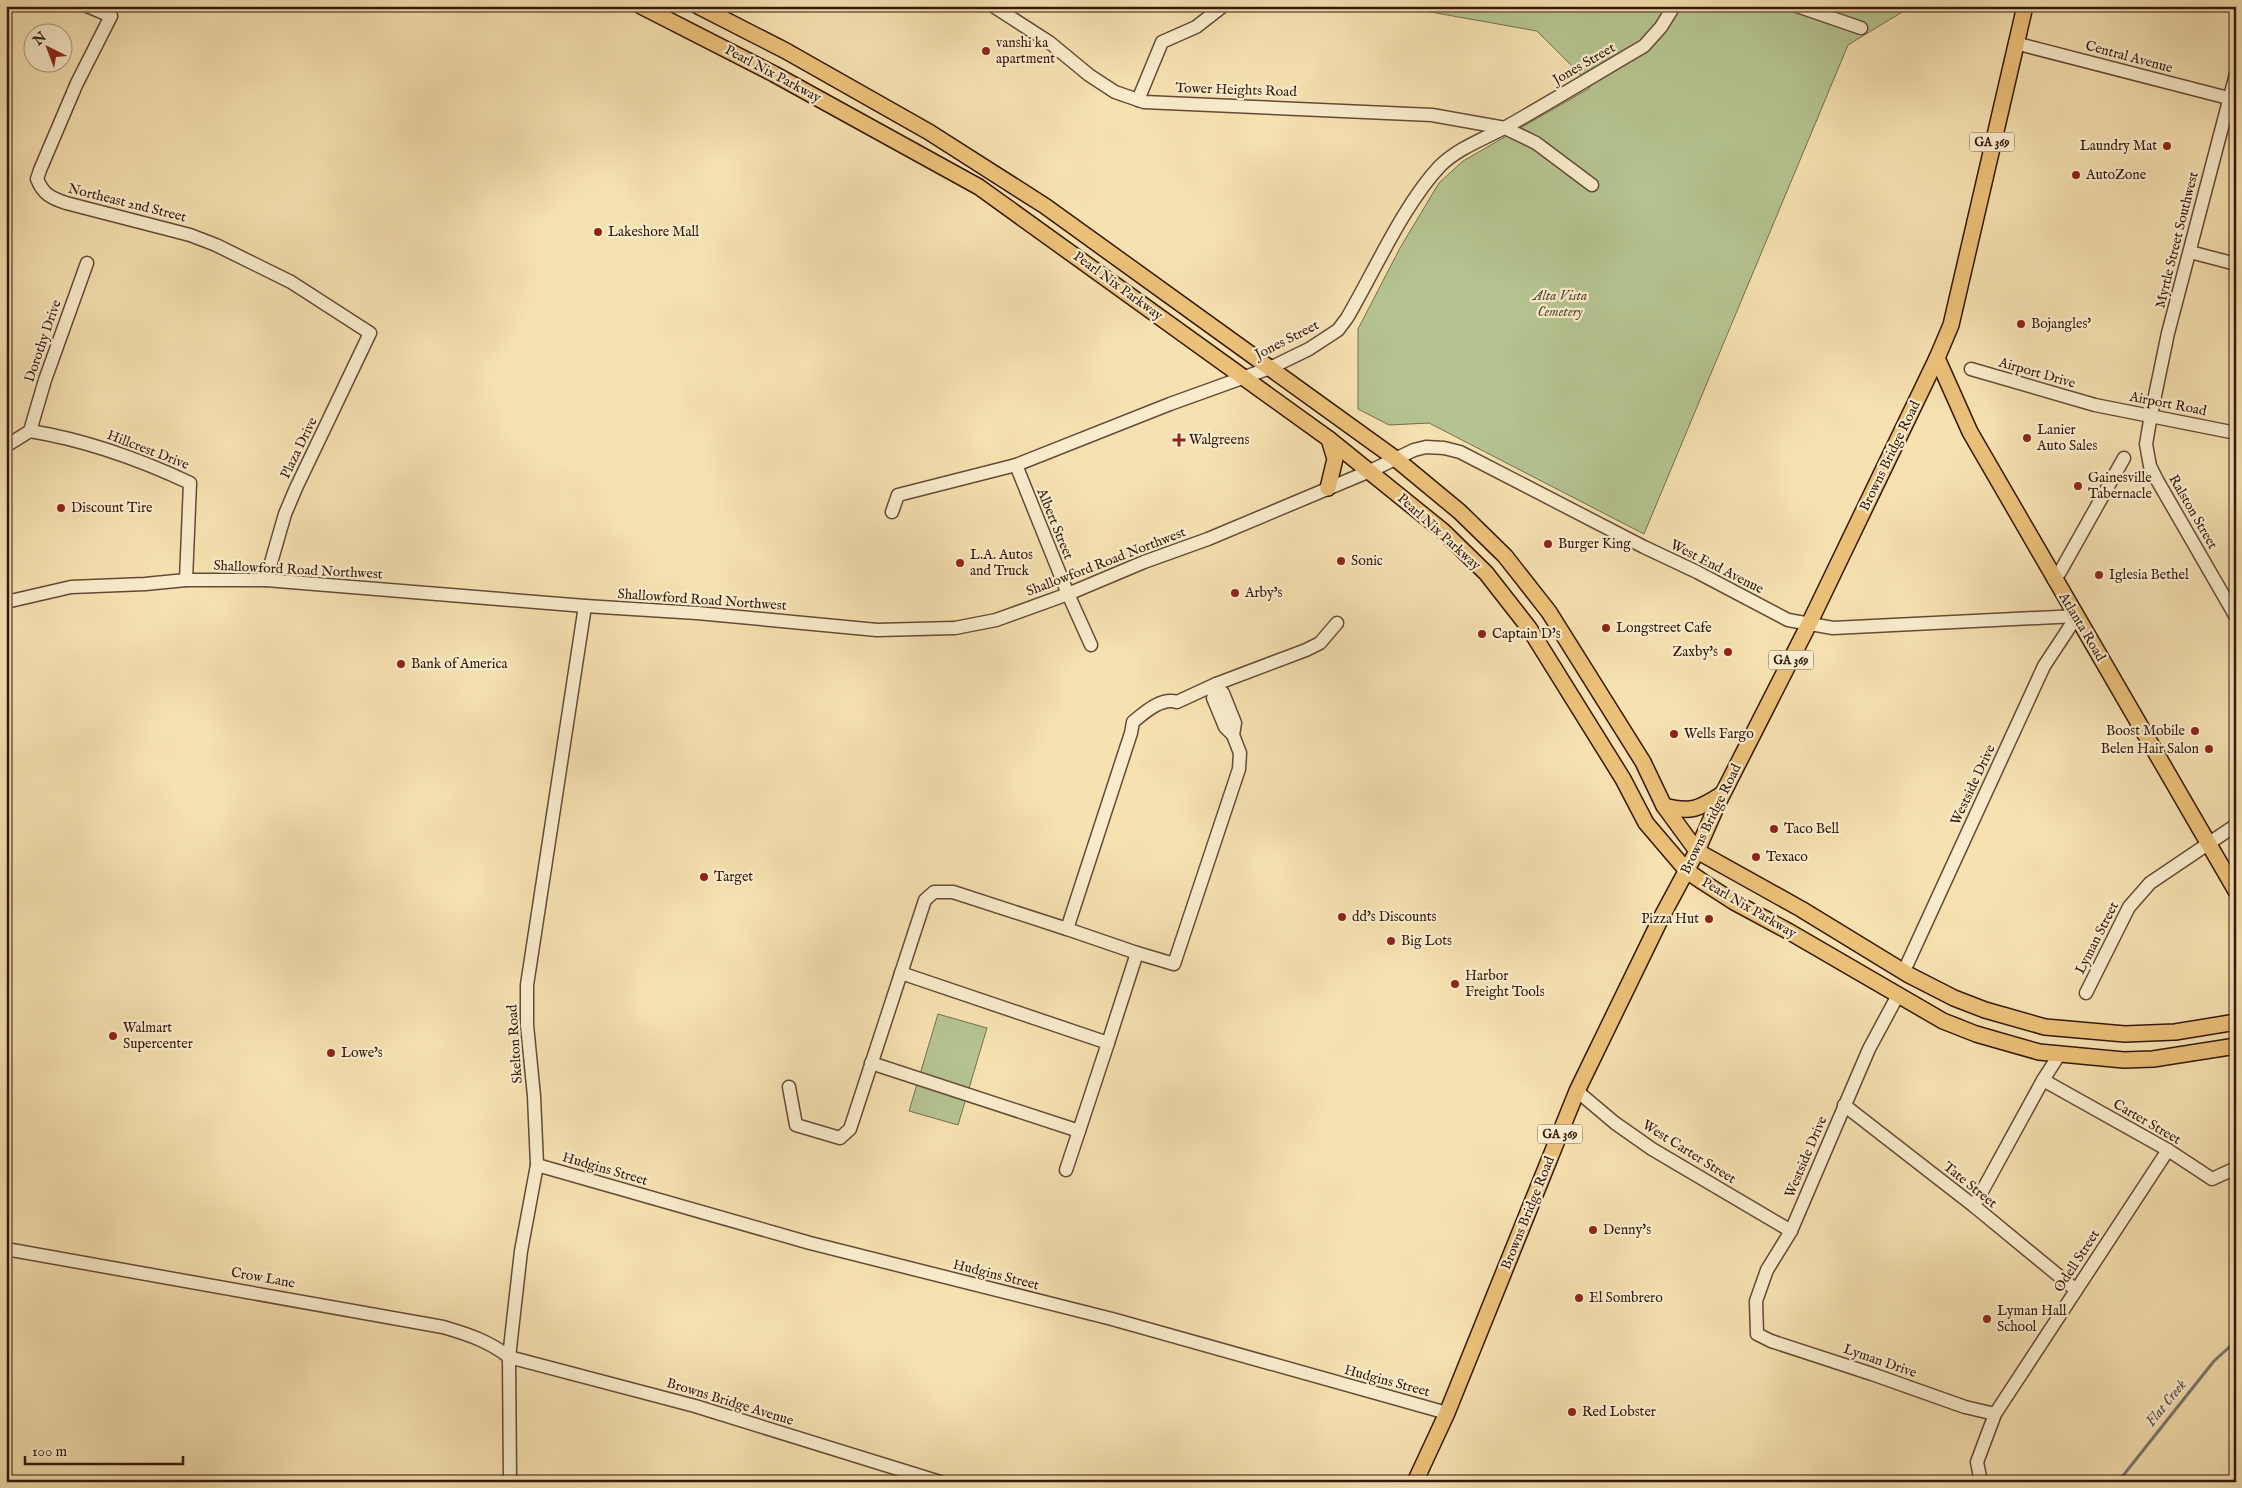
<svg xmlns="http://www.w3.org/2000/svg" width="2242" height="1488" viewBox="0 0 2242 1488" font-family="'IM FELL English',serif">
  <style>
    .green { fill: #b5c491; stroke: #746e4f }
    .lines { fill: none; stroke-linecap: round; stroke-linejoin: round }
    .stream { stroke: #777974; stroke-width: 3 }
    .minor-casing { stroke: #644a36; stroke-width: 15 }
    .major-casing { stroke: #34170d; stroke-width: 18 }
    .minor { stroke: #f9eccc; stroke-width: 12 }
    .major { stroke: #ebc078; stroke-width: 15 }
    .poi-dot { fill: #8f2418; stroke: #f9eccc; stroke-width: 2 }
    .labels { text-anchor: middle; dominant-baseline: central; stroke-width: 4.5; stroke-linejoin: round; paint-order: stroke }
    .shield { fill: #f9eccc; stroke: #6f5746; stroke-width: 1 }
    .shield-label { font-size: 12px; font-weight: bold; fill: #34170d }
    .poi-label { font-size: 14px; fill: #34170d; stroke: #f9eccc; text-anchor: start }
    .street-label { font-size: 14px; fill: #34170d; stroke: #f9eccc }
    .park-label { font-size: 14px; font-style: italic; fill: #5b4b35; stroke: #f9eccc }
    .water-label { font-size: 15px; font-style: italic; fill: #5b5049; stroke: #f9eccc }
  </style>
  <rect width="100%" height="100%" fill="#f6e1b1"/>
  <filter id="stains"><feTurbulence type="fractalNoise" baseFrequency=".004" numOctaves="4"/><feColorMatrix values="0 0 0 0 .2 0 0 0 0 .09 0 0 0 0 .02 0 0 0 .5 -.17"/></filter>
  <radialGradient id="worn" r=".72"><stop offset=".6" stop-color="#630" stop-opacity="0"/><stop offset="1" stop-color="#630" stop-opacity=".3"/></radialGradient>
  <g class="green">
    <polygon points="1397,6 1912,6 1848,45 1644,534 1429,423 1389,425 1358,409 1358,329 1400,248 1439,183 1463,161 1590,88 1578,72 1537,31"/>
    <polygon points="938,1014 987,1028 958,1125 909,1111"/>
  </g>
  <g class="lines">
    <polyline class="stream" points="2118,1482 2214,1361 2236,1341"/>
    <g class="minor-casing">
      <g id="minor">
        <path d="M87,6L111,16L77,83L40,170L37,179C43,194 51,198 66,203L190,235L216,245L291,282L370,333L296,488L285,514L266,580"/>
        <polyline points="993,6 1049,42 1089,75 1115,92 1144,102 1432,115 1505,128 1536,143 1592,185"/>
        <polyline points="1797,6 1861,28"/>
        <polyline points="2015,43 2236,100"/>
        <polyline points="2236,74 2168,333 2151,415 2146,444 2150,466 2157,480 2236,617"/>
        <polyline points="1138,100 1162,42 1196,27 1223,6"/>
        <polyline points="2190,252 2236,264"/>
        <polyline points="1971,369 2095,405 2236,433"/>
        <path d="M30,431C85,440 139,459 190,483L186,580"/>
        <polyline points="6,446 30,431 45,380 87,263"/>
        <polyline points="1016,465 1068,594 1091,645"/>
        <path d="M892,512L898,495L1016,465L1170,404L1270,368L1309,349L1338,330L1347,318C1374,272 1404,204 1440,166C1458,148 1484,139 1506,127C1552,101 1598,73 1644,46L1661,27L1674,6"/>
        <polyline points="2054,580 2060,572 2124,458"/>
        <polyline points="6,602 71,587 145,584 186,580 266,580 585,606 697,613 877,630 955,628 996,620 1068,594 1144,562 1208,539 1370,471 1414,450 1426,447 1444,448 1460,452 1644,547 1697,572 1788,620 1833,628 2077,616"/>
        <polyline points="1217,689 1213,698 1225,727 1233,735"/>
        <polyline points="1067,929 1137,953"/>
        <polyline points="1904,971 2044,666 2077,616"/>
        <polyline points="2086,993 2129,907 2150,883 2236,825"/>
        <polyline points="1898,995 1869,1049 1791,1231 1767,1270 1756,1301 1757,1334 1771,1341 1872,1374 1965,1407 1995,1414"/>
        <polyline points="1108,1043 1137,953 1174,964 1239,769 1240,753 1233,735 1235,723 1223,693 1217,689 1216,684"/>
        <polyline points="871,1063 1079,1131 1108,1043 901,973"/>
        <polyline points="2043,1080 2168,1150 2212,1179 2236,1168"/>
        <path d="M789,1087L796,1125L840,1138L850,1129L925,900L934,892H953L1067,929L1131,733L1133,722C1144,713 1161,697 1177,702L1216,684L1306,650L1320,643L1337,623"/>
        <polyline points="1577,1091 1615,1123 1652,1149 1791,1231"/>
        <polyline points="1844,1105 1974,1206 2076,1290"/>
        <polyline points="537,1165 810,1243 1112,1319 1447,1413"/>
        <polyline points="1066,1170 1079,1131"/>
        <polyline points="1974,1206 2043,1080 2059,1055"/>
        <path d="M6,1249L443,1327C467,1334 489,1341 509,1357L695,1406L940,1482"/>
        <polyline points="510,1482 509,1357 521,1251 537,1165 534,1096 527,1025 527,985 585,606"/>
        <polyline points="1981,1482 1977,1462 1995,1414 2168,1150"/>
      </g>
    </g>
    <g class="major-casing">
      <g id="major">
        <polyline points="641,6 774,74 979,187 1329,439 1443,531 1486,573 1529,628 1623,779 1646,823 1687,871 1703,882 1734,902 1788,931 1943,1021 1976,1034 2039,1052 2124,1060 2153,1059 2236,1046"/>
        <polyline points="698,6 786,51 929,132 1045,206 1396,459 1460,512 1505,556 1549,612 1643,762 1664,806 1697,851 1801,909 1909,975 1954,998 1985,1010 2045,1027 2125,1034 2175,1032 2236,1022"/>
        <polyline points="1937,358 1970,432 2236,891"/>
        <polyline points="1328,488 1335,459 1329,439"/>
        <path d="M1664,806C1691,813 1699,809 1722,794"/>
        <polyline points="1415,1482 1447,1413 1577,1091 1661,918 1697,851 1718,803 1809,624 1937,358 1951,325 2025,6"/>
      </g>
    </g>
    <use href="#minor" class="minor"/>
    <use href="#major" class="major"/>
  </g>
  <g class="poi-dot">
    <circle cx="986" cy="51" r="5"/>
    <circle cx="2167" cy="146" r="5"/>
    <circle cx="2076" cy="175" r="5"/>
    <circle cx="598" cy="232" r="5"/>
    <circle cx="2021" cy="324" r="5"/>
    <circle cx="2027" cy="438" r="5"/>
    <path d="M1176.5 432.5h5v5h5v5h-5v5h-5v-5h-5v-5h5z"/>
    <circle cx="2078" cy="486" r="5"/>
    <circle cx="61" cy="508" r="5"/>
    <circle cx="1548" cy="544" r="5"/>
    <circle cx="1341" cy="561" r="5"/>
    <circle cx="960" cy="563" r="5"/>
    <circle cx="2099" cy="575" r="5"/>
    <circle cx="1235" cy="593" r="5"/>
    <circle cx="1606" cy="628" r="5"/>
    <circle cx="1482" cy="634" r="5"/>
    <circle cx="1728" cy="652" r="5"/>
    <circle cx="401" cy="664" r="5"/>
    <circle cx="2195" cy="731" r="5"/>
    <circle cx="1674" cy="734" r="5"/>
    <circle cx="2209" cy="749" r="5"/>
    <circle cx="1774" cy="829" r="5"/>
    <circle cx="1756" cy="857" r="5"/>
    <circle cx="704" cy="877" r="5"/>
    <circle cx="1342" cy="917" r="5"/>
    <circle cx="1709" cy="919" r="5"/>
    <circle cx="1391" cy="941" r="5"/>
    <circle cx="1455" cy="984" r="5"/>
    <circle cx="113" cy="1036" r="5"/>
    <circle cx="331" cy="1053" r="5"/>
    <circle cx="1593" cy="1230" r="5"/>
    <circle cx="1579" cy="1298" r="5"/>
    <circle cx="1987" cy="1319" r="5"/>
    <circle cx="1572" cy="1412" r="5"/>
  </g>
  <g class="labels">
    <g class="shield">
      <rect x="1969.5" y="132.5" width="45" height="19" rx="4"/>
      <rect x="1768.5" y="650.5" width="45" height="19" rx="4"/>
      <rect x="1537.5" y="1124.5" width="45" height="19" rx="4"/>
    </g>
    <g class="shield-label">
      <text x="1992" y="142">GA 369</text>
      <text x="1791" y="660">GA 369</text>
      <text x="1560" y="1134">GA 369</text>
    </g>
    <g class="poi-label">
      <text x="996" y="43">vanshi ka<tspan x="996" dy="16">apartment</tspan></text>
      <text x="2157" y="146" text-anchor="end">Laundry Mat</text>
      <text x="2086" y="175">AutoZone</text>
      <text x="608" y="232">Lakeshore Mall</text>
      <text x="2031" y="324">Bojangles'</text>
      <text x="2037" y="430">Lanier<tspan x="2037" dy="16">Auto Sales</tspan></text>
      <text x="1189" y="440">Walgreens</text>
      <text x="2088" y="478">Gainesville<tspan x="2088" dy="16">Tabernacle</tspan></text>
      <text x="71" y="508">Discount Tire</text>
      <text x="1558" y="544">Burger King</text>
      <text x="970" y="555">L.A. Autos<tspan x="970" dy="16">and Truck</tspan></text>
      <text x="1351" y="561">Sonic</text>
      <text x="2109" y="575">Iglesia Bethel</text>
      <text x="1245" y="593">Arby's</text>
      <text x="1616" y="628">Longstreet Cafe</text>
      <text x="1492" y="634">Captain D's</text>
      <text x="1718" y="652" text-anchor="end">Zaxby's</text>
      <text x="411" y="664">Bank of America</text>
      <text x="2185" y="731" text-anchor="end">Boost Mobile</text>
      <text x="1684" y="734">Wells Fargo</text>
      <text x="2199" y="749" text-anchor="end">Belen Hair Salon</text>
      <text x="1784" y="829">Taco Bell</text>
      <text x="1766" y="857">Texaco</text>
      <text x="714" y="877">Target</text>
      <text x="1352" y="917">dd's Discounts</text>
      <text x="1699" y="919" text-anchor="end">Pizza Hut</text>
      <text x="1401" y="941">Big Lots</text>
      <text x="1465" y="976">Harbor<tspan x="1465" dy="16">Freight Tools</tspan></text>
      <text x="123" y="1028">Walmart<tspan x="123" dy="16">Supercenter</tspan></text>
      <text x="341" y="1053">Lowe's</text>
      <text x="1603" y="1230">Denny's</text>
      <text x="1589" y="1298">El Sombrero</text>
      <text x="1997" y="1311">Lyman Hall<tspan x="1997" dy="16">School</tspan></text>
      <text x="1582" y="1412">Red Lobster</text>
    </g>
    <g class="street-label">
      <text transform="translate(2129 57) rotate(15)">Central Avenue</text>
      <text transform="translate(1584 64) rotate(-30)">Jones Street</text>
      <text transform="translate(773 74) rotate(28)">Pearl Nix Parkway</text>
      <text transform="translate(1236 90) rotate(2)">Tower Heights Road</text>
      <text transform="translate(127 203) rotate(14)">Northeast 2nd Street</text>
      <text transform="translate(2177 240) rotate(-76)">Myrtle Street Southwest</text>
      <text transform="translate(1118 286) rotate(36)">Pearl Nix Parkway</text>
      <text transform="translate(1287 340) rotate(-27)">Jones Street</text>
      <text transform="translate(43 341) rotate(-71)">Dorothy Drive</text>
      <text transform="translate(2037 373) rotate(16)">Airport Drive</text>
      <text transform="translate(2168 404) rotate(11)">Airport Road</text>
      <text transform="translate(299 448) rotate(-64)">Plaza Drive</text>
      <text transform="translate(148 450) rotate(21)">Hillcrest Drive</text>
      <text transform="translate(1890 456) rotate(-64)">Browns Bridge Road</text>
      <text transform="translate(2193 512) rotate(60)">Ralston Street</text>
      <text transform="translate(1055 524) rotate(68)">Albert Street</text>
      <text transform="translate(1439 532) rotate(42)">Pearl Nix Parkway</text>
      <text transform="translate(1106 562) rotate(-21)">Shallowford Road Northwest</text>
      <text transform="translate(1717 567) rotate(27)">West End Avenue</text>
      <text transform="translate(298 570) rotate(3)">Shallowford Road Northwest</text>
      <text transform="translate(702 600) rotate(4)">Shallowford Road Northwest</text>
      <text transform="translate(2082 627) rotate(59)">Atlanta Road</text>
      <text transform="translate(1973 785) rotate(-65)">Westside Drive</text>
      <text transform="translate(1711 819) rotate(-64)">Browns Bridge Road</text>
      <text transform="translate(1749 908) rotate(30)">Pearl Nix Parkway</text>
      <text transform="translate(2097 938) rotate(-63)">Lyman Street</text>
      <text transform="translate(515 1044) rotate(-94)">Skelton Road</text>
      <text transform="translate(2147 1122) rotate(30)">Carter Street</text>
      <text transform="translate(1689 1152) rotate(32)">West Carter Street</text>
      <text transform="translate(1806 1157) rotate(-67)">Westside Drive</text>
      <text transform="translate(605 1169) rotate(16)">Hudgins Street</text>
      <text transform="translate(1970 1185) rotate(39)">Tate Street</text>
      <text transform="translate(1528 1213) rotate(-68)">Browns Bridge Road</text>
      <text transform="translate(2077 1261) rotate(-57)">Odell Street</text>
      <text transform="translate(996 1275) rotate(14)">Hudgins Street</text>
      <text transform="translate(263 1278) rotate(10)">Crow Lane</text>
      <text transform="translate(1880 1361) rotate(19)">Lyman Drive</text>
      <text transform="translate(1387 1381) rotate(15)">Hudgins Street</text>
      <text transform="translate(730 1402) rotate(17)">Browns Bridge Avenue</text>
    </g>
    <g class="park-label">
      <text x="1560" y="296">Alta Vista<tspan x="1560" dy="16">Cemetery</tspan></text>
    </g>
    <g class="water-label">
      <text transform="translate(2166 1403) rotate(-51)">Flat Creek</text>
    </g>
  </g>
  <rect width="2242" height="1488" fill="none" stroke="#f6e1b1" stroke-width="25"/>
  <rect x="8" y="8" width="2227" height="1473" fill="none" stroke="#34170d" stroke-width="2.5"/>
  <rect x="12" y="12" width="2217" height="1463" fill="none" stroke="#34170d"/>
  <g transform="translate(48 48) rotate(318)"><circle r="24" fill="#f9eccc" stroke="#aa9780"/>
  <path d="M0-4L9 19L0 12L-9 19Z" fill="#8f2418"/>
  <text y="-8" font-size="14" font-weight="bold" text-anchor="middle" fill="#34170d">N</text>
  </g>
  <path d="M25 1456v8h158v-8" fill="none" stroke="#34170d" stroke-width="2.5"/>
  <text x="32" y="1456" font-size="15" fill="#34170d" stroke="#f9eccc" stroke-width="4" paint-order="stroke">100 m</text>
  <rect width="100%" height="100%" filter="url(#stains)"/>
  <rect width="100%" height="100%" fill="url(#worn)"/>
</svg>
